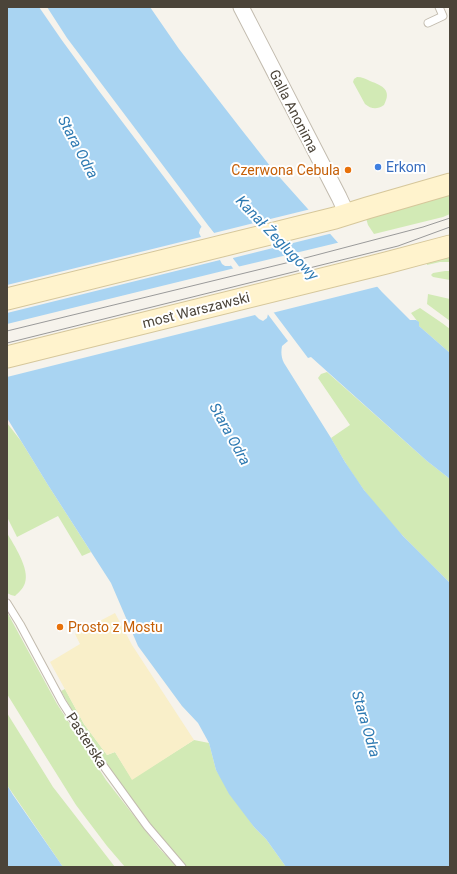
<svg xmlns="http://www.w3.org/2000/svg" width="457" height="874" viewBox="0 0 457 874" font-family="Roboto,sans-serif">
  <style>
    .green { fill: #d2eab5 }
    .sand { fill: #f9efc9 }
    .water { fill: #a9d4f2 }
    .pier { fill: #f6f3ec }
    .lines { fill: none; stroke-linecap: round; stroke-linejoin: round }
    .service-casing { stroke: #c2bbae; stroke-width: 9 }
    .minor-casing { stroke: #c2bbae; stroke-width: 17 }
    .secondary-casing { stroke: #d6c79b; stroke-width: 23 }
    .service { stroke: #fff; stroke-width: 7 }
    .minor { stroke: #fff; stroke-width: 15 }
    .secondary { stroke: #fff3cd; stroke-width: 21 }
    .tram { stroke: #9a9a9a; stroke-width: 1 }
    .shop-dot { fill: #3f7fe0; stroke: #fff; stroke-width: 1.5 }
    .food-dot { fill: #e8710a; stroke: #fff; stroke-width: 1.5 }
    .labels { text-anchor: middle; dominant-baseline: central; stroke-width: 4; stroke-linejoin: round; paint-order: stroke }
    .street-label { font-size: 14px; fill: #4b4439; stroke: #fff }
    .shop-label { font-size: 14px; fill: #366cbe; stroke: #fff; text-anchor: start }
    .food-label { font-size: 14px; fill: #c56008; stroke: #fff; text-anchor: end }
    .water-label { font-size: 15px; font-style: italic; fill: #2e7ab2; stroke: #fff }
  </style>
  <rect width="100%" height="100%" fill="#f6f3ec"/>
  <g class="green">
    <path d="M357,77C362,77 366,79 370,81C383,86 392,90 384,105C377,110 371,109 365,104L353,82L354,79Z"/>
    <polygon points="450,195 450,214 443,217 374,234 368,225 366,218"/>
    <polygon points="450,256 450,262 440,262 427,265 426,261"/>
    <polygon points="445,271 450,271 450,280 433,277 431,275 433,273"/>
    <polygon points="428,294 450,299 450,321 427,304"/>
    <polygon points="420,308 442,323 450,329 450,353 419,326 418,322 411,313"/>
    <path d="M327,372L427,461L450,479V583C420,553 389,524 364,490C352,474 341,456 331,438L350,425L318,378L321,374Z"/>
    <polygon points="7,423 21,441 48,485 91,552 82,556 58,516 17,537 7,517"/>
    <path d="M7,533C14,545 30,569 25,583C23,589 19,592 15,596L11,595L7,593Z"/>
    <polygon points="7,612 57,704 106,780 159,848 177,867 125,867 107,846 76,805 41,749 7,694"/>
    <path d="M65,689L84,724L107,755L115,752L132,779L194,740L209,743L216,770L254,827L266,839L286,867H187C174,852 161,838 149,823C116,782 87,737 61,691Z"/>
    <polygon points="7,713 53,787 115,867 63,867 7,785"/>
  </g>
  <polygon class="sand" points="115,613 132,645 194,740 132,780 115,752 107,755 84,724 50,662 80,644 75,634"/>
  <g class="water">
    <path d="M7,7H39L61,39L99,91L288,341L282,346C281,352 281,357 284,363L331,438L345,462L364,490L403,536L450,583V867H286L266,839L254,827L229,794L216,770L209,743L198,723L182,706L138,646L111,583L48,485L7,418Z"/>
    <polygon points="47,7 150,7 179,49 241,129 274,171 382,292 410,320 416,320 419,322 419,326 450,353 450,479 427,461 311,357 308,358 67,38"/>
    <polygon points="7,785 13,795 63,867 7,867"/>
  </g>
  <g class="pier">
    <polygon points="311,209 333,233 233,258 233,262 207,226 210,228 214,233"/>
    <polygon points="202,226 204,226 233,264 230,266 225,266 222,264 220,260 7,313 7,285 201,237 199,233 200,229"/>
    <polygon points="341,242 380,286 272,313 237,267"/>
    <polygon points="235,268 270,314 268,314 267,318 263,321 259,319 255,315 7,377 7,324"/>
  </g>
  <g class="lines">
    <g class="service-casing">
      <g id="service">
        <polyline points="428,23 443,16 439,7"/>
        <polyline points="7,603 20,624 62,702 97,757 147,826 182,867"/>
      </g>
    </g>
    <g class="minor-casing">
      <polyline id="minor" points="241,7 339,197 347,214"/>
    </g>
    <g class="secondary-casing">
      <g id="secondary">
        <polyline points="7,299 335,218 367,208 450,184"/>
        <polyline points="7,357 386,263 450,246"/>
      </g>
    </g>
    <use href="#service" class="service"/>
    <use href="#minor" class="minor"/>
    <use href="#secondary" class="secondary"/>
    <g class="tram">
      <polyline points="7,331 286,263 423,227 450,218"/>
      <polyline points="7,343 398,246 450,227"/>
    </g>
  </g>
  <circle class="shop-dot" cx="378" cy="167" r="4"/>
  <g class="food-dot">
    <circle cx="348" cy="170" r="4"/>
    <circle cx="60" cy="627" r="4"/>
  </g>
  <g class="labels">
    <g class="street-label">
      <text transform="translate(294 111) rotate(63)">Galla Anonima</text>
      <text transform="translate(196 310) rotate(-14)">most Warszawski</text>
      <text transform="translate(87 740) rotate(57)">Pasterska</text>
    </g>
    <g class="shop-label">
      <text x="386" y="167">Erkom</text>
    </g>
    <g class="food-label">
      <text x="340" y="170">Czerwona Cebula</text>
      <text x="68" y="627" text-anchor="start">Prosto z Mostu</text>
    </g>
    <g class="water-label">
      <text transform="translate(78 147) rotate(62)">Stara Odra</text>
      <text transform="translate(277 238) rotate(46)">Kanał Żeglugowy</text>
      <text transform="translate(230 434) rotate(61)">Stara Odra</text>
      <text transform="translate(366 724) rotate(74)">Stara Odra</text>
    </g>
  </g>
  <rect width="457" height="874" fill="none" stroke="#4b4439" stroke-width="16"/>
</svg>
